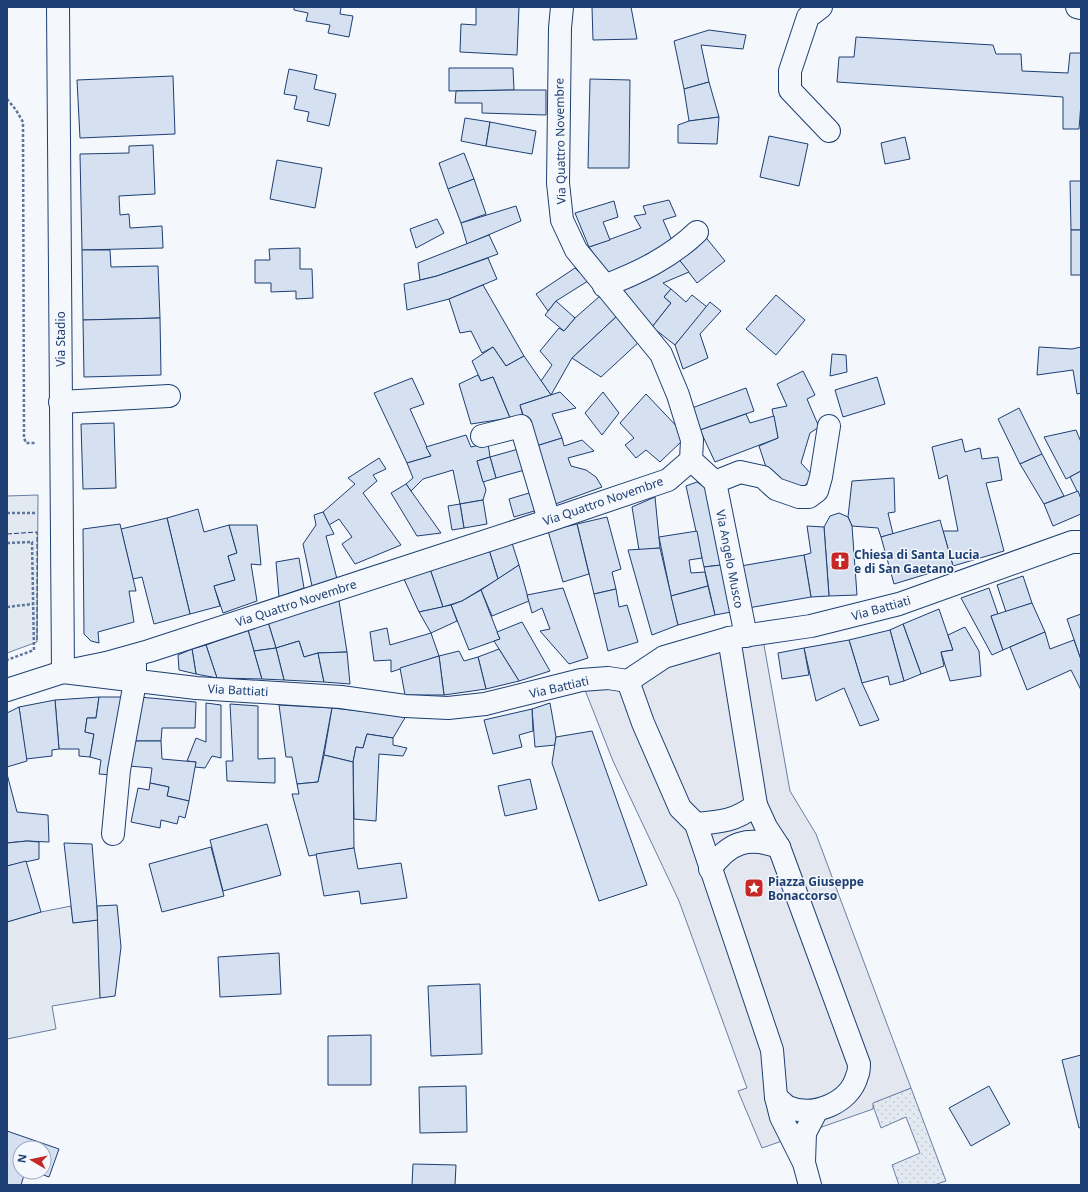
<svg xmlns="http://www.w3.org/2000/svg" width="1088" height="1192" viewBox="0 0 1088 1192" font-family="'Noto Sans',sans-serif">
  <style>
    .green { fill: #e3e9f0; stroke: #687fa3 }
    .garden { fill: url(#garden-dots); stroke: #687fa3 }
    .parking { fill: #e3e8f0; stroke: #687fa3 }
    .building { fill: #d5e0f0; stroke: #1d3f73 }
    .lines { fill: none; stroke-linecap: round; stroke-linejoin: round }
    .street-casing { stroke: #1d3f73; stroke-width: 24 }
    .secondary-casing { stroke: #1d3f73; stroke-width: 24 }
    .path { stroke: #5e769c; stroke-width: 2.5; stroke-dasharray: 3 2; stroke-linecap: butt }
    .street { stroke: #f4f7fb; stroke-width: 22 }
    .secondary { stroke: #f4f7fb; stroke-width: 22 }
    .fence { stroke: #1d3f73; stroke-width: 1; stroke-dasharray: 5 2; stroke-linecap: butt }
    .labels { text-anchor: middle; dominant-baseline: central; stroke-width: 3; stroke-linejoin: round; paint-order: stroke }
    .street-label { font-size: 12px; fill: #1d3f73; stroke: #f4f7fb }
    .poi-label { font-size: 12px; font-weight: bold; fill: #1d3f73; stroke: #f4f7fb; text-anchor: start }
  </style>
  <defs>
    <pattern id="garden-dots" width="8" height="8" patternUnits="userSpaceOnUse"><rect width="8" height="8" fill="#e3e9f0"/><path d="M2 2h.1M6 6h.1" fill="none" stroke="#c2c9d1" stroke-width="1.8" stroke-linecap="round"/></pattern>
  </defs>
  <rect width="100%" height="100%" fill="#f4f7fb"/>
  <g class="green">
    <polygon points="38,495 37,642 7,653 7,496"/>
    <polygon points="71,906 73,923 98,920 100,998 52,1006 56,1029 7,1039 7,922 41,912"/>
  </g>
  <polygon class="garden" points="911,1088 946,1181 934,1185 899,1185 892,1165 920,1153 906,1117 881,1128 872,1103"/>
  <polygon class="parking" points="762,634 790,791 816,834 911,1088 873,1103 873,1109 762,1148 738,1091 747,1088 679,901 613,761 585,690"/>
  <g class="building">
    <polygon points="294,7 341,7 340,14 353,16 349,37 328,33 330,25 306,21 308,13 294,10"/>
    <polygon points="476,7 519,7 517,55 460,52 461,24 476,25"/>
    <polygon points="592,7 631,7 637,39 593,40"/>
    <polygon points="709,30 746,35 743,49 701,45 709,82 684,89 674,41"/>
    <polygon points="856,37 993,45 996,54 1021,54 1022,71 1068,73 1070,53 1081,53 1081,103 1079,129 1063,129 1063,97 837,82 839,57 854,57"/>
    <polygon points="449,68 513,68 514,90 449,91"/>
    <polygon points="289,69 317,75 314,89 336,94 329,126 307,121 309,112 294,109 297,96 284,94"/>
    <polygon points="173,76 175,134 80,138 77,80"/>
    <polygon points="590,79 630,80 629,168 588,168"/>
    <polygon points="709,82 719,117 689,121 684,89"/>
    <polygon points="514,90 546,90 546,115 482,113 482,103 455,103 456,91"/>
    <polygon points="719,117 717,144 678,143 678,125 689,121"/>
    <polygon points="465,118 490,122 486,146 461,141"/>
    <polygon points="490,122 536,131 532,154 486,146"/>
    <polygon points="769,136 808,144 799,186 760,177"/>
    <polygon points="905,137 910,159 885,164 881,143"/>
    <polygon points="153,145 155,194 119,196 120,215 129,214 130,228 162,226 163,248 82,250 80,154 129,153 129,146"/>
    <polygon points="464,153 474,179 448,189 439,163"/>
    <polygon points="277,160 322,168 315,208 270,199"/>
    <polygon points="474,179 486,214 461,223 448,189"/>
    <polygon points="1070,181 1081,181 1081,230 1071,230"/>
    <polygon points="669,200 676,216 663,220 674,245 615,276 605,270 589,247 641,228 634,216 646,214 643,206"/>
    <polygon points="614,201 618,217 603,222 610,240 589,247 575,213"/>
    <polygon points="516,206 521,221 467,244 461,223"/>
    <polygon points="437,219 444,233 416,248 410,229"/>
    <rect x="1071" y="230" width="10" height="45"/>
    <polygon points="489,235 498,254 437,276 420,280 418,263"/>
    <polygon points="704,235 725,261 697,283 677,257"/>
    <polygon points="300,248 300,269 312,269 313,298 296,299 296,291 271,292 271,283 255,283 255,260 270,260 269,249"/>
    <polygon points="82,250 110,250 111,267 158,266 160,318 83,320"/>
    <polygon points="677,257 689,272 663,283 671,289 664,297 671,303 652,327 620,288"/>
    <polygon points="488,258 497,279 449,299 407,310 404,284 437,276"/>
    <polygon points="575,268 588,281 556,301 548,311 536,294"/>
    <polygon points="483,285 524,356 506,366 493,347 482,353 471,331 460,333 449,299"/>
    <polygon points="671,289 686,302 692,295 707,307 675,345 652,327 671,303 664,297"/>
    <polygon points="776,295 805,320 776,355 746,329"/>
    <polygon points="600,296 617,316 572,358 551,395 541,381 552,365 540,351 559,328 564,331 575,318"/>
    <polygon points="556,301 575,318 564,331 545,315"/>
    <polygon points="710,302 721,311 700,334 708,358 683,369 675,345"/>
    <polygon points="617,316 640,341 601,377 572,358"/>
    <polygon points="160,318 161,375 84,377 83,320"/>
    <polygon points="493,347 506,366 524,356 551,395 520,405 523,416 510,418 493,377 481,381 472,361"/>
    <polygon points="1039,347 1072,349 1081,347 1081,393 1077,394 1073,370 1037,375"/>
    <polygon points="832,354 846,355 847,372 830,376"/>
    <polygon points="803,371 815,395 807,399 819,427 810,433 801,463 814,477 801,489 768,473 759,446 778,438 772,409 787,406 777,384"/>
    <polygon points="478,375 481,381 493,377 510,418 471,424 459,384"/>
    <polygon points="877,377 885,404 843,417 835,390"/>
    <polygon points="412,378 424,404 410,409 431,456 407,463 374,393"/>
    <polygon points="746,388 754,411 700,430 692,408"/>
    <polygon points="560,392 576,408 552,414 562,438 533,447 520,405"/>
    <polygon points="603,392 619,413 602,435 585,413"/>
    <polygon points="646,394 682,432 682,441 660,462 646,450 636,458 625,445 634,438 620,423"/>
    <polygon points="1019,408 1042,454 1020,464 998,419"/>
    <polygon points="746,414 750,423 774,416 778,438 715,462 700,430"/>
    <polygon points="114,423 116,488 83,489 81,424"/>
    <polygon points="1076,430 1081,442 1081,471 1066,479 1044,437"/>
    <polygon points="466,435 471,447 488,443 490,457 477,461 486,490 483,500 460,504 453,470 423,479 411,491 406,484 413,478 407,463 431,456 426,447"/>
    <polygon points="562,438 564,446 582,440 594,451 568,458 571,466 586,470 596,477 602,487 550,506 533,447"/>
    <polygon points="962,439 965,452 980,448 982,459 998,457 1002,480 986,483 1004,551 953,566 943,531 958,531 947,475 939,479 932,447"/>
    <polygon points="522,448 528,469 496,478 490,457"/>
    <polygon points="1042,454 1064,496 1044,504 1020,464"/>
    <polygon points="490,457 496,478 483,482 477,461"/>
    <polygon points="379,458 386,469 373,475 377,481 363,493 401,545 355,564 342,544 352,537 339,519 329,525 323,512 355,484 348,478"/>
    <polygon points="1081,471 1081,499 1070,477"/>
    <polygon points="894,478 895,512 888,513 893,534 881,537 878,528 852,526 848,517 852,481"/>
    <polygon points="697,482 706,488 721,565 704,567 686,486"/>
    <polygon points="406,484 441,533 417,536 391,493"/>
    <polygon points="536,491 541,509 514,517 509,499"/>
    <polygon points="1078,491 1081,499 1081,514 1053,526 1044,504"/>
    <polygon points="655,497 660,548 639,550 632,507"/>
    <polygon points="483,500 487,524 464,528 460,504"/>
    <polygon points="460,504 464,528 452,530 448,506"/>
    <polygon points="198,509 204,532 229,525 237,553 228,556 235,580 214,586 220,606 190,614 167,518"/>
    <polygon points="323,512 334,534 326,536 337,579 312,586 303,544 316,525 314,515"/>
    <polygon points="839,513 848,517 852,526 857,595 829,596 824,527 830,516"/>
    <polygon points="607,517 621,569 612,572 616,589 594,594 577,524"/>
    <polygon points="167,518 190,614 154,624 142,577 133,579 121,529"/>
    <polygon points="940,520 953,566 894,584 881,537"/>
    <polygon points="120,524 136,591 129,591 134,622 98,632 99,643 91,641 84,634 83,529"/>
    <polygon points="577,524 589,574 563,582 548,531"/>
    <polygon points="229,525 257,525 261,565 251,564 257,601 223,613 214,586 235,580 228,556 237,553"/>
    <polygon points="807,526 824,527 829,596 811,597 804,555 811,553"/>
    <polygon points="697,531 702,558 689,560 691,573 705,572 708,586 671,596 659,537"/>
    <polygon points="512,543 519,565 498,579 489,550"/>
    <polygon points="660,548 678,625 652,635 628,550"/>
    <polygon points="489,550 498,579 462,601 443,607 430,569"/>
    <polygon points="804,555 811,597 748,608 741,566"/>
    <polygon points="299,558 304,588 279,597 276,562"/>
    <polygon points="519,565 529,601 492,616 481,590"/>
    <polygon points="721,565 731,612 715,615 704,567"/>
    <polygon points="430,569 443,607 419,612 403,577"/>
    <polygon points="1023,576 1032,603 1006,612 997,585"/>
    <polygon points="708,586 715,615 678,625 671,596"/>
    <polygon points="563,588 588,658 569,664 540,631 550,629 542,608 532,613 527,595"/>
    <polygon points="989,588 998,614 991,616 1003,650 992,655 961,598"/>
    <polygon points="616,589 619,607 627,605 638,642 608,651 594,594"/>
    <polygon points="481,590 500,639 469,650 451,605 462,601"/>
    <polygon points="339,601 347,652 318,653 304,657 299,641 276,648 268,622"/>
    <polygon points="1032,603 1045,632 1003,650 991,616"/>
    <polygon points="451,605 457,621 431,633 419,612"/>
    <polygon points="939,609 953,650 941,652 944,666 921,674 903,624"/>
    <polygon points="1081,614 1081,660 1067,619"/>
    <polygon points="268,622 276,648 254,651 248,630"/>
    <polygon points="522,622 550,671 519,681 494,641 500,639 497,632"/>
    <polygon points="903,624 921,674 904,681 890,630"/>
    <polygon points="965,627 979,651 981,676 950,681 941,652 953,650 948,635"/>
    <polygon points="387,628 390,645 431,633 439,656 391,672 391,660 374,661 370,632"/>
    <polygon points="248,630 262,679 217,678 206,645"/>
    <polygon points="890,630 904,681 890,685 888,676 862,683 849,640"/>
    <polygon points="1045,632 1050,649 1074,640 1081,660 1081,690 1071,670 1027,690 1010,647"/>
    <polygon points="849,640 862,683 879,720 860,726 844,688 816,701 804,648"/>
    <polygon points="299,641 304,657 318,653 324,682 284,680 276,648"/>
    <polygon points="206,645 217,678 196,674 192,649"/>
    <polygon points="276,648 284,680 262,679 254,651"/>
    <polygon points="804,648 809,675 782,679 778,653"/>
    <polygon points="192,649 196,674 179,670 178,655"/>
    <polygon points="499,649 519,681 486,689 478,657"/>
    <polygon points="459,651 464,661 478,657 486,689 444,695 439,656"/>
    <polygon points="347,652 350,684 324,682 318,653"/>
    <polygon points="439,656 444,695 405,695 400,668"/>
    <polygon points="99,697 96,718 87,718 85,732 94,734 90,757 79,756 79,749 59,749 55,700"/>
    <polygon points="99,697 123,697 111,775 99,774 101,760 90,757 94,734 85,732 87,718 96,718"/>
    <polygon points="139,697 196,702 195,728 162,728 161,741 131,741"/>
    <polygon points="55,700 59,749 52,750 52,756 26,759 19,707"/>
    <polygon points="206,703 221,705 221,758 212,756 205,768 195,767 196,762 187,761 196,738 206,742"/>
    <polygon points="550,703 556,737 555,745 535,747 532,709"/>
    <polygon points="230,704 258,706 258,759 275,758 275,783 227,781 226,761 233,761"/>
    <polygon points="279,705 332,708 318,782 297,784 292,757 286,757"/>
    <polygon points="19,707 27,761 7,767 7,713"/>
    <polygon points="332,708 406,716 393,738 367,734 363,748 356,747 353,762 324,755"/>
    <polygon points="532,709 533,731 519,735 522,747 493,754 484,720"/>
    <polygon points="592,731 647,885 599,901 552,763 556,737"/>
    <polygon points="367,734 393,738 393,745 407,748 403,756 379,754 376,821 354,819 353,762 356,747 363,748"/>
    <polygon points="131,741 161,741 162,759 196,762 189,801 167,796 169,787 150,783 152,768 129,766"/>
    <polygon points="324,755 353,762 354,848 309,856 292,794 299,794 297,784 318,782"/>
    <polygon points="7,774 17,812 48,815 49,842 27,841 7,843"/>
    <polygon points="530,779 537,809 505,816 498,786"/>
    <polygon points="150,783 169,787 167,796 189,801 185,818 179,816 177,824 161,820 160,828 131,822 138,788 149,790"/>
    <polygon points="267,824 281,875 223,891 210,840"/>
    <polygon points="27,841 39,842 39,859 7,866 7,843"/>
    <polygon points="64,843 92,844 98,920 73,923"/>
    <polygon points="211,847 224,896 162,912 149,864"/>
    <polygon points="354,848 358,869 401,863 407,898 361,904 359,891 324,896 316,854"/>
    <polygon points="26,861 41,912 7,922 7,866"/>
    <polygon points="117,905 121,947 115,996 100,998 97,906"/>
    <polygon points="279,953 281,994 220,997 218,957"/>
    <polygon points="480,984 482,1054 431,1056 428,986"/>
    <polygon points="371,1035 371,1085 328,1085 328,1036"/>
    <polygon points="1081,1055 1081,1127 1079,1128 1062,1060"/>
    <polygon points="466,1086 467,1132 420,1133 419,1087"/>
    <polygon points="989,1086 1010,1124 971,1146 949,1108"/>
    <polygon points="7,1131 59,1149 49,1177 35,1172 44,1172 44,1148 20,1148 20,1172 25,1172 21,1185 7,1185"/>
    <polygon points="413,1164 456,1165 455,1185 412,1185"/>
  </g>
  <g class="lines">
    <g class="street-casing">
      <g id="street">
        <polyline points="821,7 808,17 790,71 790,90 829,131"/>
        <polyline points="1077,7 1081,8"/>
        <path d="M604,286C638,273 670,258 697,232"/>
        <polyline points="60,402 169,396"/>
        <polyline points="482,436 521,426 549,520"/>
        <polyline points="691,460 715,482 746,636"/>
        <polyline points="715,482 740,472 763,477 776,489 799,497 809,497 817,491 821,477 829,426"/>
        <path d="M729,638L756,805L766,827L779,847L859,1064C859,1068 859,1072 857,1076C850,1103 813,1118 788,1107C784,1105 780,1100 776,1097"/>
        <polyline points="67,671 106,663 149,651 547,521 668,480 691,460 692,440 678,395 661,354 576,250 562,220 558,183 560,28 562,7"/>
        <polyline points="628,681 643,723 680,808 696,824 772,1050 776,1097 781,1117 804,1163 810,1185"/>
        <path d="M696,824C721,822 735,821 756,805"/>
        <polyline points="113,834 119,770 135,682 135,662"/>
        <path d="M710,869C729,842 748,836 779,847"/>
        <polyline points="804,1162 805,1133 817,1110"/>
      </g>
    </g>
    <g class="secondary-casing">
      <g id="secondary">
        <polyline points="58,7 63,672"/>
        <polyline points="7,690 63,672 196,688 341,697 405,706 448,708 485,704 581,680 608,678 628,681 664,657 729,638 811,626 899,604 1072,542 1081,542"/>
      </g>
    </g>
    <g class="path">
      <polyline points="7,99 16,110 23,122 24,438 26,443 35,443"/>
      <polyline points="7,513 36,513"/>
      <polyline points="7,543 32,542 34,650 7,660"/>
      <polyline points="7,607 33,604"/>
    </g>
    <use href="#street" class="street"/>
    <use href="#secondary" class="secondary"/>
    <polyline class="fence" points="7,534 37,532 37,642"/>
  </g>
  <defs>
    <g id="church-square" transform="scale(1)"><rect x="-9" y="-9" width="18" height="18" rx="4" fill="#c62828" stroke="#f4f7fb"/><path d="M-1.2-6h2.4v3.5h3.3v2.4h-3.3V6h-2.4V-.1h-3.3v-2.4h3.3Z" fill="#fff"/></g>
    <g id="sight-square" transform="scale(1)"><rect x="-9" y="-9" width="18" height="18" rx="4" fill="#c62828" stroke="#f4f7fb"/><path d="M0-6L1.8-2.2L6-1.7L2.9 1.2L3.7 5.4L0 3.3L-3.7 5.4L-2.9 1.2L-6-1.7L-1.8-2.2Z" fill="#fff"/></g>
  </defs>
  <g fill-rule="evenodd">
    <use href="#church-square" x="840" y="561"/>
    <use href="#sight-square" x="754" y="888"/>
  </g>
  <g class="labels">
    <g class="street-label">
      <text transform="translate(560 141) rotate(-91)">Via Quattro Novembre</text>
      <text transform="translate(60 339) rotate(-90)">Via Stadio</text>
      <text transform="translate(603 501) rotate(-19)">Via Quattro Novembre</text>
      <text transform="translate(730 559) rotate(79)">Via Angelo Musco</text>
      <text transform="translate(296 603) rotate(-18)">Via Quattro Novembre</text>
      <text transform="translate(881 608) rotate(-16)">Via Battiati</text>
      <text transform="translate(559 687) rotate(-13)">Via Battiati</text>
      <text transform="translate(238 690) rotate(3)">Via Battiati</text>
    </g>
    <g class="poi-label">
      <text x="854" y="554">Chiesa di Santa Lucia<tspan x="854" dy="14">e di San Gaetano</tspan></text>
      <text x="768" y="881">Piazza Giuseppe<tspan x="768" dy="14">Bonaccorso</tspan></text>
    </g>
  </g>
  <rect width="1088" height="1192" fill="none" stroke="#1d3f73" stroke-width="16"/>
  <g transform="translate(32 1160) rotate(279)"><circle r="19" fill="#f4f7fb" stroke="#9eadc5"/>
  <path d="M0-3L7 15L0 10L-7 15Z" fill="#c62828"/>
  <text y="-6" font-size="11" font-weight="bold" text-anchor="middle" fill="#1d3f73">N</text>
  </g>
</svg>
